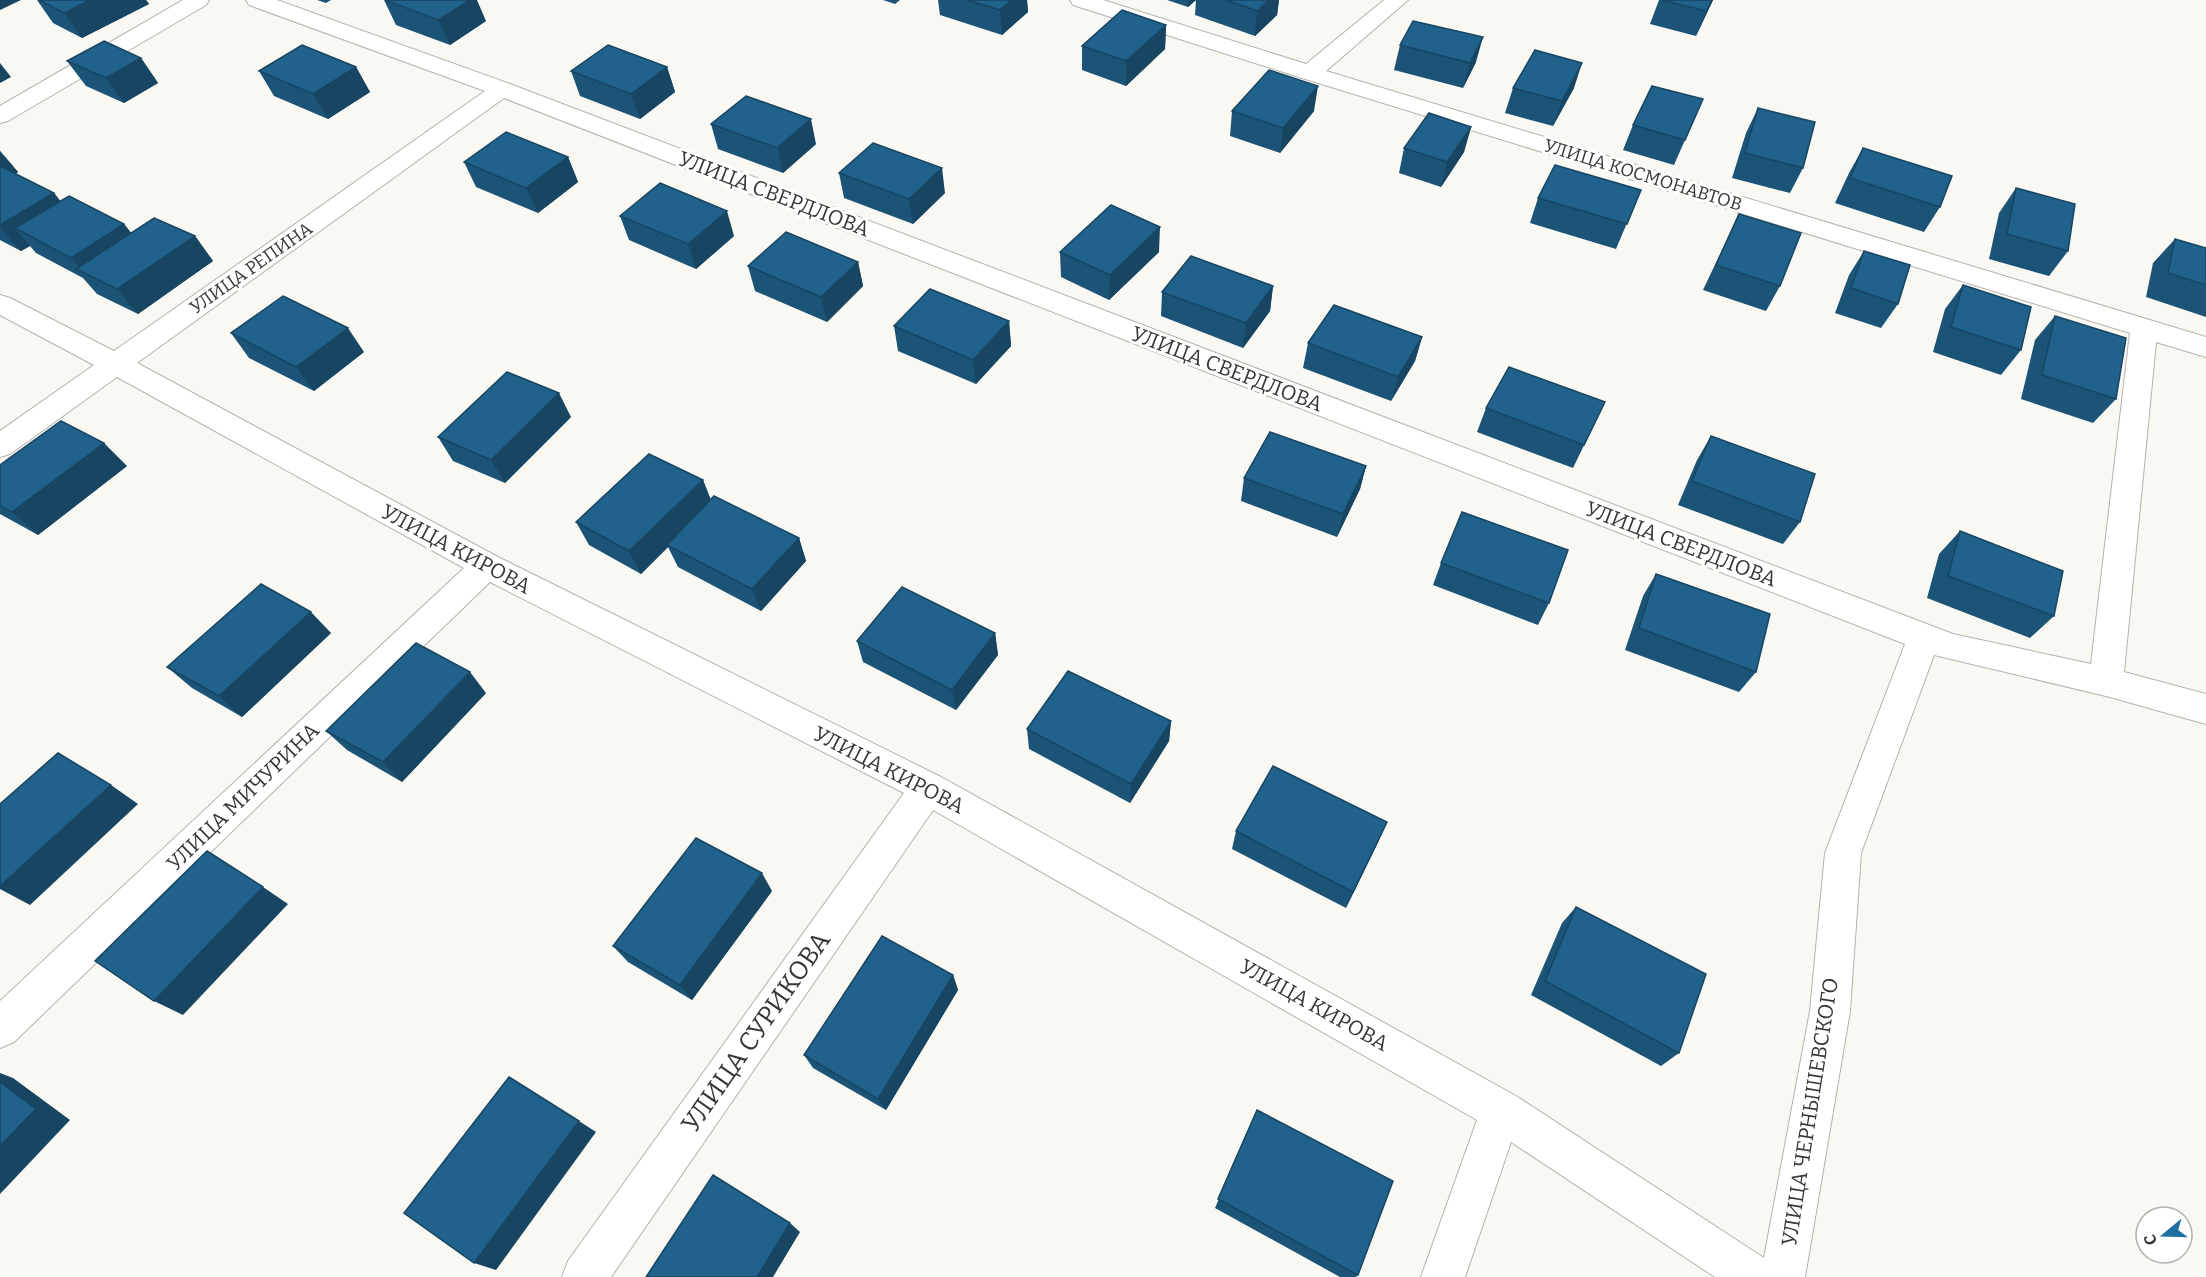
<svg xmlns="http://www.w3.org/2000/svg" width="2206" height="1277" viewBox="0 0 2206 1277" font-family="Bitter,serif">
  <style>
    .lines { fill: none; stroke-linecap: round; stroke-linejoin: round }
    .street-casing { stroke: #b5b2ad; stroke-width: 2 }
    .street { fill: #fff; fill-rule: evenodd }
    .wall { fill: #1c5478 }
    .shaded-wall { fill: #174562 }
    .building { fill: #21628c; stroke: #174562; stroke-width: 1.5 }
    .labels { text-anchor: middle; dominant-baseline: central; stroke-width: 6; stroke-linejoin: round; paint-order: stroke }
    .far-street-label { font-size: 18px; fill: #383735; stroke: #fff }
    .street-label { font-size: 21px; fill: #383735; stroke: #fff }
    .near-street-label { font-size: 26px; fill: #383735; stroke: #fff }
  </style>
  <rect width="100%" height="100%" fill="#faf8f2"/>
  <g class="lines">
    <g class="street-casing">
      <g id="street">
        <polygon points="183,0 209,0 206,5 8,121 0,123 0,106"/>
        <path d="M246,0H277L510,84L1953,634L2091,664L2130,333L1302,78L1073,5L1070,0H1103L1306,64L1384,0H1408L1326,71L2206,337V357L2156,342L2124,672L2206,694V724L2106,696L1934,655L1861,853L1850,1011L1805,1277H1715L1511,1142L1465,1277H1421L1477,1120L933,810L611,1277H562L568,1261L904,793L490,582L14,1042L0,1048V1001L464,568L117,377L10,454L0,457V431L94,365L0,315V295L10,298L114,351L485,91L249,5ZM504,98L1905,644L1825,853L1810,1011L1764,1258L1516,1096L941,777L498,557L137,363Z"/>
      </g>
    </g>
    <use href="#street" class="street"/>
  </g>
  <g class="wall">
    <polygon points="37,0 146,0 149,4 82,38 53,23"/>
    <polygon points="317,0 331,0 326,3"/>
    <polygon points="384,0 486,21 450,45 396,25"/>
    <polygon points="883,0 900,0 895,4"/>
    <polygon points="938,0 1027,0 1028,12 1002,35 940,15"/>
    <polygon points="1167,0 1279,0 1277,15 1255,36 1195,15 1196,0 1188,7"/>
    <polygon points="1659,0 1713,0 1696,36 1650,24"/>
    <polygon points="1166,25 1165,49 1126,86 1082,70 1082,46"/>
    <polygon points="1400,45 1476,62 1463,88 1394,70"/>
    <polygon points="141,58 158,83 124,103 86,86 67,61"/>
    <polygon points="356,67 370,92 328,119 274,96 259,71"/>
    <polygon points="667,67 675,92 640,119 580,96 571,71"/>
    <polygon points="1513,88 1574,88 1553,126 1505,113"/>
    <polygon points="1703,99 1674,165 1623,150 1633,125"/>
    <polygon points="1758,108 1803,168 1790,193 1732,178 1746,133"/>
    <polygon points="1232,111 1314,111 1280,153 1230,136"/>
    <polygon points="711,124 816,144 783,173 718,149"/>
    <polygon points="1471,127 1464,152 1441,187 1399,173 1404,148"/>
    <polygon points="1863,148 1940,207 1924,232 1835,203 1849,173"/>
    <polygon points="0,151 18,172 15,174 54,193 60,201 124,224 131,233 195,236 213,261 138,314 97,294 83,278 36,253 30,246 21,251 0,240"/>
    <polygon points="568,157 578,182 538,213 476,187 464,162"/>
    <polygon points="839,173 945,193 913,224 844,198"/>
    <polygon points="2016,188 2068,251 2049,276 1989,259 1999,213"/>
    <polygon points="1641,190 1616,249 1530,223 1538,198"/>
    <polygon points="1739,214 1780,286 1766,311 1703,290"/>
    <polygon points="620,216 734,236 696,269 629,240"/>
    <polygon points="2175,239 2206,248 2206,317 2146,297 2153,263"/>
    <polygon points="1864,251 1898,304 1881,328 1835,313 1849,275"/>
    <polygon points="1060,252 1159,252 1109,300 1061,277"/>
    <polygon points="858,262 863,286 827,322 755,291 748,266"/>
    <polygon points="1963,285 2021,350 2001,375 1933,352 1945,309"/>
    <polygon points="1273,286 1270,311 1243,348 1161,316 1162,292"/>
    <polygon points="2055,316 2116,399 2093,423 2021,399 2035,340"/>
    <polygon points="1009,321 1011,346 976,384 898,351 894,326"/>
    <polygon points="231,333 364,352 314,391 249,358"/>
    <polygon points="1422,337 1415,361 1391,401 1303,368 1308,343"/>
    <polygon points="1605,402 1573,468 1477,432 1486,408"/>
    <polygon points="571,417 505,483 453,461 438,437"/>
    <polygon points="1711,436 1800,522 1783,544 1678,505 1697,460"/>
    <polygon points="0,465 127,466 38,535 0,514"/>
    <polygon points="1366,466 1360,489 1337,537 1241,501 1244,478"/>
    <polygon points="703,480 711,500 799,538 806,561 761,611 678,567 668,547 641,574 589,545 576,522"/>
    <polygon points="1960,531 2054,616 2030,638 1927,598 1939,554"/>
    <polygon points="1441,563 1549,603 1538,625 1433,585"/>
    <polygon points="1656,574 1756,672 1739,692 1625,650 1643,596"/>
    <polygon points="331,633 242,717 192,688 167,667"/>
    <polygon points="995,633 998,655 956,710 863,662 857,641"/>
    <polygon points="486,693 402,782 347,750 326,731"/>
    <polygon points="1171,721 1169,741 1130,803 1029,749 1027,729"/>
    <polygon points="1236,831 1379,840 1346,908 1232,849"/>
    <polygon points="772,891 692,1000 628,962 613,946"/>
    <polygon points="1576,907 1679,1053 1661,1066 1531,995 1562,923"/>
    <polygon points="953,975 958,990 886,1110 813,1068 804,1055"/>
    <polygon points="1257,1110 1358,1275 1356,1277 1340,1277 1215,1208"/>
  </g>
  <g class="shaded-wall">
    <polygon points="0,0 21,0 0,10"/>
    <polygon points="90,0 146,0 149,4 82,38 64,13"/>
    <polygon points="470,0 477,0 486,21 450,45 438,20"/>
    <polygon points="1012,0 1027,0 1028,12 1002,35 1000,10"/>
    <polygon points="1188,0 1196,0 1188,7"/>
    <polygon points="1269,0 1279,0 1277,15 1255,36 1257,11"/>
    <polygon points="1712,0 1713,0 1696,36 1706,11"/>
    <polygon points="1166,25 1165,49 1126,86 1126,61"/>
    <polygon points="1483,37 1476,62 1463,88 1470,63"/>
    <polygon points="141,58 158,83 124,103 106,78"/>
    <polygon points="0,63 11,77 0,83"/>
    <polygon points="1582,63 1574,88 1553,126 1562,101"/>
    <polygon points="356,67 370,92 328,119 313,94"/>
    <polygon points="667,67 675,92 640,119 631,94"/>
    <polygon points="1318,86 1314,111 1280,153 1283,128"/>
    <polygon points="811,119 816,144 783,173 777,148"/>
    <polygon points="1471,127 1464,152 1441,187 1447,162"/>
    <polygon points="0,151 18,172 0,183"/>
    <polygon points="568,157 578,182 538,213 526,188"/>
    <polygon points="942,168 945,193 913,224 909,199"/>
    <polygon points="54,193 74,218 15,228 30,246 21,251 0,227 0,225"/>
    <polygon points="727,211 734,236 696,269 688,244"/>
    <polygon points="124,224 144,249 84,273 71,258"/>
    <polygon points="1160,227 1159,252 1109,300 1110,275"/>
    <polygon points="195,236 213,261 138,314 117,289"/>
    <polygon points="858,262 863,286 827,322 821,297"/>
    <polygon points="1273,286 1270,311 1243,348 1246,323"/>
    <polygon points="1009,321 1011,346 976,384 973,360"/>
    <polygon points="348,328 364,352 314,391 296,367"/>
    <polygon points="1422,337 1415,361 1391,401 1398,377"/>
    <polygon points="559,393 571,417 505,483 491,460"/>
    <polygon points="104,443 127,466 38,535 12,512"/>
    <polygon points="1366,466 1360,489 1337,537 1343,514"/>
    <polygon points="703,480 712,504 667,545 668,547 641,574 629,551"/>
    <polygon points="799,538 806,561 761,611 752,589"/>
    <polygon points="311,612 331,633 242,717 219,696"/>
    <polygon points="995,633 998,655 956,710 952,690"/>
    <polygon points="470,672 486,693 402,782 383,762"/>
    <polygon points="1171,721 1169,741 1130,803 1131,784"/>
    <polygon points="111,785 138,804 30,905 0,889 0,886"/>
    <polygon points="1387,822 1379,840 1346,908 1353,892"/>
    <polygon points="762,873 772,891 692,1000 680,985"/>
    <polygon points="263,887 288,904 183,1015 154,1001"/>
    <polygon points="953,975 958,990 886,1110 878,1099"/>
    <polygon points="0,1073 13,1078 70,1120 0,1194"/>
    <polygon points="579,1121 596,1132 496,1270 474,1263"/>
    <polygon points="790,1223 800,1232 773,1277 757,1277"/>
  </g>
  <g class="building">
    <polygon points="39,0 90,0 64,13"/>
    <polygon points="385,0 470,0 438,20"/>
    <polygon points="967,0 1012,0 1000,10"/>
    <polygon points="1226,0 1269,0 1257,11"/>
    <polygon points="1662,0 1712,0 1706,11"/>
    <polygon points="1122,10 1166,25 1126,61 1082,46"/>
    <polygon points="1413,21 1483,37 1470,63 1400,45"/>
    <polygon points="104,41 141,58 106,78 67,61"/>
    <polygon points="302,45 356,67 313,94 259,71"/>
    <polygon points="608,45 667,67 631,94 571,71"/>
    <polygon points="1535,50 1582,63 1562,101 1513,88"/>
    <polygon points="1269,70 1318,86 1283,128 1232,111"/>
    <polygon points="1652,86 1703,99 1685,140 1633,125"/>
    <polygon points="746,96 811,119 777,148 711,124"/>
    <polygon points="1758,108 1815,122 1803,168 1745,153"/>
    <polygon points="1429,113 1471,127 1447,162 1404,148"/>
    <polygon points="506,132 568,157 526,188 464,162"/>
    <polygon points="873,143 942,168 909,199 839,173"/>
    <polygon points="1863,148 1952,176 1940,207 1850,178"/>
    <polygon points="1555,165 1641,190 1627,224 1538,198"/>
    <polygon points="0,166 54,193 0,225"/>
    <polygon points="660,183 727,211 688,244 620,216"/>
    <polygon points="2016,188 2075,204 2068,251 2007,234"/>
    <polygon points="69,196 124,224 71,258 15,228"/>
    <polygon points="1111,205 1160,227 1110,275 1060,252"/>
    <polygon points="1739,214 1801,233 1780,286 1716,265"/>
    <polygon points="154,218 195,236 117,289 76,269"/>
    <polygon points="786,232 858,262 821,297 748,266"/>
    <polygon points="2175,239 2206,248 2206,285 2168,273"/>
    <polygon points="1864,251 1910,265 1898,304 1851,288"/>
    <polygon points="1191,256 1273,286 1246,323 1162,292"/>
    <polygon points="1963,285 2031,307 2021,350 1951,327"/>
    <polygon points="930,289 1009,321 973,360 894,326"/>
    <polygon points="283,296 348,328 296,367 231,333"/>
    <polygon points="1334,305 1422,337 1398,377 1308,343"/>
    <polygon points="2055,316 2126,338 2116,399 2042,375"/>
    <polygon points="1509,367 1605,402 1584,445 1486,408"/>
    <polygon points="507,372 559,393 491,460 438,437"/>
    <polygon points="61,421 104,443 12,512 0,506 0,465"/>
    <polygon points="1270,432 1366,466 1343,514 1244,478"/>
    <polygon points="1711,436 1815,474 1800,522 1692,481"/>
    <polygon points="649,454 703,480 629,551 576,522"/>
    <polygon points="714,496 799,538 752,589 667,545"/>
    <polygon points="1462,512 1568,550 1549,603 1441,563"/>
    <polygon points="1960,531 2063,571 2054,616 1948,576"/>
    <polygon points="1656,574 1770,614 1756,672 1639,628"/>
    <polygon points="261,584 311,612 219,696 167,667"/>
    <polygon points="902,587 995,633 952,690 857,641"/>
    <polygon points="416,643 470,672 383,762 326,731"/>
    <polygon points="1068,671 1171,721 1131,784 1027,729"/>
    <polygon points="58,753 111,785 0,886 0,804"/>
    <polygon points="1273,766 1387,822 1353,892 1236,831"/>
    <polygon points="696,838 762,873 680,985 613,946"/>
    <polygon points="207,851 263,887 154,1001 95,961"/>
    <polygon points="1576,907 1706,974 1679,1053 1545,981"/>
    <polygon points="882,936 953,975 878,1099 804,1055"/>
    <polygon points="509,1077 579,1121 474,1263 404,1213"/>
    <polygon points="0,1082 36,1109 0,1146"/>
    <polygon points="1257,1110 1393,1181 1358,1275 1218,1199"/>
    <polygon points="713,1175 790,1223 757,1277 646,1277"/>
  </g>
  <g class="labels">
    <g class="far-street-label">
      <text transform="translate(1643 175) rotate(17)">УЛИЦА КОСМОНАВТОВ</text>
      <text transform="translate(251 268) rotate(-35)">УЛИЦА РЕПИНА</text>
    </g>
    <g class="street-label">
      <text transform="translate(774 194) rotate(21)">УЛИЦА СВЕРДЛОВА</text>
      <text transform="translate(1227 369) rotate(21)">УЛИЦА СВЕРДЛОВА</text>
      <text transform="translate(1681 544) rotate(21)">УЛИЦА СВЕРДЛОВА</text>
      <text transform="translate(456 549) rotate(28)">УЛИЦА КИРОВА</text>
      <text transform="translate(889 770) rotate(27)">УЛИЦА КИРОВА</text>
      <text transform="translate(243 797) rotate(-44)">УЛИЦА МИЧУРИНА</text>
      <text transform="translate(1314 1005) rotate(29)">УЛИЦА КИРОВА</text>
      <text transform="translate(1810 1112) rotate(-81)">УЛИЦА ЧЕРНЫШЕВСКОГО</text>
    </g>
    <g class="near-street-label">
      <text transform="translate(756 1032) rotate(-55)">УЛИЦА СУРИКОВА</text>
    </g>
  </g>
  <g transform="translate(2164 1235) rotate(251)"><circle r="28" fill="#ffffff" stroke="#afafae" stroke-width="1.5"/>
  <path d="M0-4.5L10 22L0 15L-10 22Z" fill="#1f70a1"/>
  <text y="-9" font-size="16" font-weight="bold" text-anchor="middle" fill="#383735">С</text>
  </g>
</svg>
